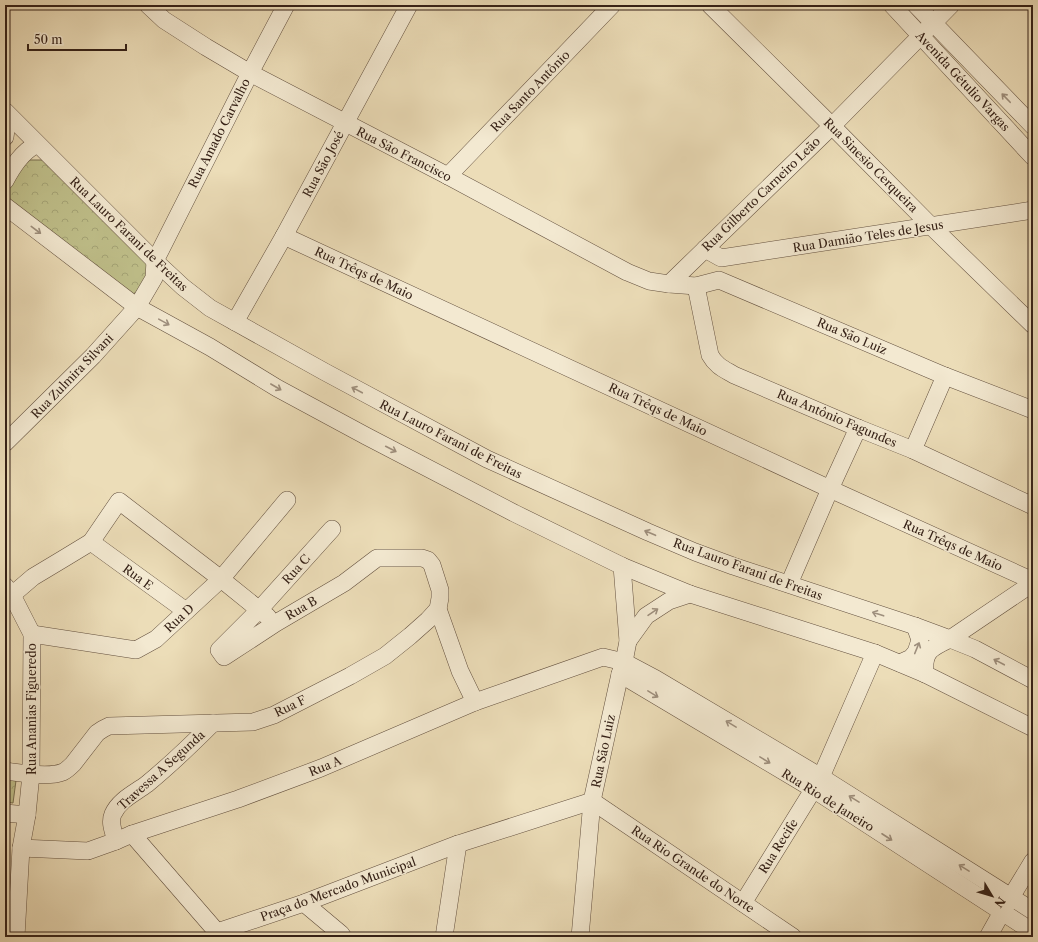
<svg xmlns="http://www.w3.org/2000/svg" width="1038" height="942" viewBox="0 0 1038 942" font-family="'Libre Caslon Text',serif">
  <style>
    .forest { fill: url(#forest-crowns); stroke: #7a7050 }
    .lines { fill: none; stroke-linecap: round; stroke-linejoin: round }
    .minor-casing { stroke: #63503f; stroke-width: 18 }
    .minor { stroke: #f3e9d1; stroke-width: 17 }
    .oneway { stroke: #9e8f7d }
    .labels { text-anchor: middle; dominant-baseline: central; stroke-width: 3; stroke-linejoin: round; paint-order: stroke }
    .street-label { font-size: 12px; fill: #352117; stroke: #f3e9d1 }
  </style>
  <defs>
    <pattern id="forest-crowns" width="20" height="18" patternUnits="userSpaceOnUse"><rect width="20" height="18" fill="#bfbf8a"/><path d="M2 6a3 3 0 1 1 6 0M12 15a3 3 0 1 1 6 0" fill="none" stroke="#a5a476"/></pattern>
  </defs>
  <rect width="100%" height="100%" fill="#ecddb8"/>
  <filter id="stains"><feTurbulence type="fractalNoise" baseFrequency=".005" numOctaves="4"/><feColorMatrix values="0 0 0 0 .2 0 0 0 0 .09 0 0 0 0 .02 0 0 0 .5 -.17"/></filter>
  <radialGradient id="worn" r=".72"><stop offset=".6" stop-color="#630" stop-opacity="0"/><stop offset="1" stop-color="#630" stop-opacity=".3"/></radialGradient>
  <g class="forest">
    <polygon points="29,160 42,160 149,267 142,290 130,295 8,203 6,183"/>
    <polygon points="5,772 17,773 13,803 5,802"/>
  </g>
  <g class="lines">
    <g class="minor-casing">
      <g id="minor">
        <polyline points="148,5 164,20 206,47 250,73 448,176 627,272 649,281 669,284 696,286 719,280 945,376 1033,410"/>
        <polyline points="710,5 832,126 931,226 1033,325"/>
        <polyline points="892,5 1033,157"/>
        <polyline points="916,5 1033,126"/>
        <polyline points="5,111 155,261 183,287 210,308 325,372 487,459 648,532 695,552 733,566 915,626 950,639 975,649 1033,680"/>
        <polyline points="5,137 8,115"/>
        <polyline points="448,176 612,5"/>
        <path d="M5,181C13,166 22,152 37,144"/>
        <polyline points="5,206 137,307 210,347 277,388 366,436 514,513 622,566 690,594 875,653 925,674 1033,728"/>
        <polyline points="284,236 830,489 1033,581"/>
        <polyline points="705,249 721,258 1033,210"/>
        <polyline points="669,284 832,126 951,5"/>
        <path d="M696,286L710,355C716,366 724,369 734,375L858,428L913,450L1033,506"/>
        <polyline points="235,322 284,236 409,5"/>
        <polyline points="5,443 93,356 137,307 154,278 155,261 250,73 286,5"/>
        <polyline points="913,450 945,376"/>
        <polyline points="91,542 186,611"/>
        <polyline points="789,584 830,489 858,428"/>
        <polyline points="5,586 12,595 32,634 31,774 27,815 21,848 16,937"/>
        <polyline points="12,595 33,577 63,559 91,542 119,501 221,579 268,617"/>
        <polyline points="438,609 460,671 475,702"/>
        <polyline points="32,634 136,650 156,639 221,579 287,500"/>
        <polyline points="628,641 646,616 669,601 690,594"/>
        <polyline points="900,663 911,658 916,652 920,640 915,626"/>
        <polyline points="620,674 813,789 1033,932"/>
        <path d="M925,674C923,651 931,648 950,639L1033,583"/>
        <path d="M5,771C20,773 49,778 63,772C67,770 70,767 73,764L97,733L103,729L109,726L253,722L274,715L350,676L385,656L410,636L428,620L438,609L440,598V590L432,565L428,560L422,558H377L344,583L276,623L224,657L219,650L259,610L332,529"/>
        <polyline points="5,813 27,815"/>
        <polyline points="132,834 217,932"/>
        <path d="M116,841C114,833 109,823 113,814C119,800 135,793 147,784C170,765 192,744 213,723"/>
        <polyline points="21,848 88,851 116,841 132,834 238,799 321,768 475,702 603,657 624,662 656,679 821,777 1033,911"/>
        <polyline points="304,903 341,934 343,937"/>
        <polyline points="743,903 821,777 875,653"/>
        <polyline points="217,932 304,903 458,844 592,801 793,937"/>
        <polyline points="444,937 458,844"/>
        <polyline points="580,937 592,801 620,674 624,662 628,641 622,566"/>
        <polyline points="988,937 1002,912 1033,861"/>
      </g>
    </g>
    <use href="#minor" class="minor"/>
  </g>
  <defs><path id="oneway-shaft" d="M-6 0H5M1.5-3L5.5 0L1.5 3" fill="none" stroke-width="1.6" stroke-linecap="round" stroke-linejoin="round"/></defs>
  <g class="oneway">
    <use href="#oneway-shaft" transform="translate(1006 98) rotate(-134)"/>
    <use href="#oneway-shaft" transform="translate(36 230) rotate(37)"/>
    <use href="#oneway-shaft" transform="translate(164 322) rotate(29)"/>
    <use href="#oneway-shaft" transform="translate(276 387) rotate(30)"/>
    <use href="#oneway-shaft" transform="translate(357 390) rotate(-152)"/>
    <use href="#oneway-shaft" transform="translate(391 449) rotate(27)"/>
    <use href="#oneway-shaft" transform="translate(650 533) rotate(-157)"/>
    <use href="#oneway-shaft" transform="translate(653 612) rotate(-34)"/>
    <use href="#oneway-shaft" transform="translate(878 614) rotate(-162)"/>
    <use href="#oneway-shaft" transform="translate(917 648) rotate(-68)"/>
    <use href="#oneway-shaft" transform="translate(999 662) rotate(-152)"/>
    <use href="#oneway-shaft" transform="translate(653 694) rotate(31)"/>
    <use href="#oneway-shaft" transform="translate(731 724) rotate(-149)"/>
    <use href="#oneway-shaft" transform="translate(765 760) rotate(31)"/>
    <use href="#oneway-shaft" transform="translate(854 799) rotate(-148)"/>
    <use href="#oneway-shaft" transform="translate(887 837) rotate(33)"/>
    <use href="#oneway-shaft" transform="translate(964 868) rotate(-148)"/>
  </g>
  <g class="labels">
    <g class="street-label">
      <text transform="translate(963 81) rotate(47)">Avenida Gétulio Vargas</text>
      <text transform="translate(530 91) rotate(-46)">Rua Santo Antônio</text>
      <text transform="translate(219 133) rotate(-63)">Rua Amado Carvalho</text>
      <text transform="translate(404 154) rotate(27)">Rua São Francisco</text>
      <text transform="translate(323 164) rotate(-62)">Rua São José</text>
      <text transform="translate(871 165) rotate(45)">Rua Sinesio Cerqueira</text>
      <text transform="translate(761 194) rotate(-44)">Rua Gilberto Carneiro Leão</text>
      <text transform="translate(129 234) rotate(44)">Rua Lauro Farani de Freitas</text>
      <text transform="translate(868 236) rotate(-9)">Rua Damião Teles de Jesus</text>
      <text transform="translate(364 273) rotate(25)">Rua Trêqs de Maio</text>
      <text transform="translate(852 336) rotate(23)">Rua São Luiz</text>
      <text transform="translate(72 376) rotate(-46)">Rua Zulmira Silvani</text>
      <text transform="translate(658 409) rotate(25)">Rua Trêqs de Maio</text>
      <text transform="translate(837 418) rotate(23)">Rua Antônio Fagundes</text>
      <text transform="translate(451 439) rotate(27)">Rua Lauro Farani de Freitas</text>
      <text transform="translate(953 545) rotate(24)">Rua Trêqs de Maio</text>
      <text transform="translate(296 569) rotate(-48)">Rua C</text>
      <text transform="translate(748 569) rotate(20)">Rua Lauro Farani de Freitas</text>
      <text transform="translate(138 577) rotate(36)">Rua E</text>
      <text transform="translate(301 608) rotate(-30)">Rua B</text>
      <text transform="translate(179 618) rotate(-43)">Rua D</text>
      <text transform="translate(290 706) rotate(-26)">Rua F</text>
      <text transform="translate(31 709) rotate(-90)">Rua Ananias Figueredo</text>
      <text transform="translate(603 751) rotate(-78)">Rua São Luiz</text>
      <text transform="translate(325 766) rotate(-22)">Rua A</text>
      <text transform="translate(161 770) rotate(-42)">Travessa A Segunda</text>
      <text transform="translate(828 800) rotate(32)">Rua Rio de Janeiro</text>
      <text transform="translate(778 846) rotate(-58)">Rua Recife</text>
      <text transform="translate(693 869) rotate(34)">Rua Rio Grande do Norte</text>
      <text transform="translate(338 889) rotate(-20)">Praça do Mercado Municipal</text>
    </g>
  </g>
  <rect width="1038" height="942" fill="none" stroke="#ecddb8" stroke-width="20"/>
  <rect x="6" y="6" width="1026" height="930" fill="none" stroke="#352117" stroke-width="2"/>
  <rect x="10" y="10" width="1018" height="922" fill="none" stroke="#352117"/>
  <g transform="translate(992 896) rotate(128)" stroke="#f3e9d1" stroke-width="3" paint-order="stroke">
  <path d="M0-3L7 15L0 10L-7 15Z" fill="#352117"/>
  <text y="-6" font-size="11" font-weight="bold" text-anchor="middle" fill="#352117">N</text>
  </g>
  <path d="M28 44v6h98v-6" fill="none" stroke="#352117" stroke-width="2"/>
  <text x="34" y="44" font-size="12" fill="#352117" stroke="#f3e9d1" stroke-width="3" paint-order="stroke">50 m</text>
  <rect width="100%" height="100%" filter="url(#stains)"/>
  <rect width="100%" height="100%" fill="url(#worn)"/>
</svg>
